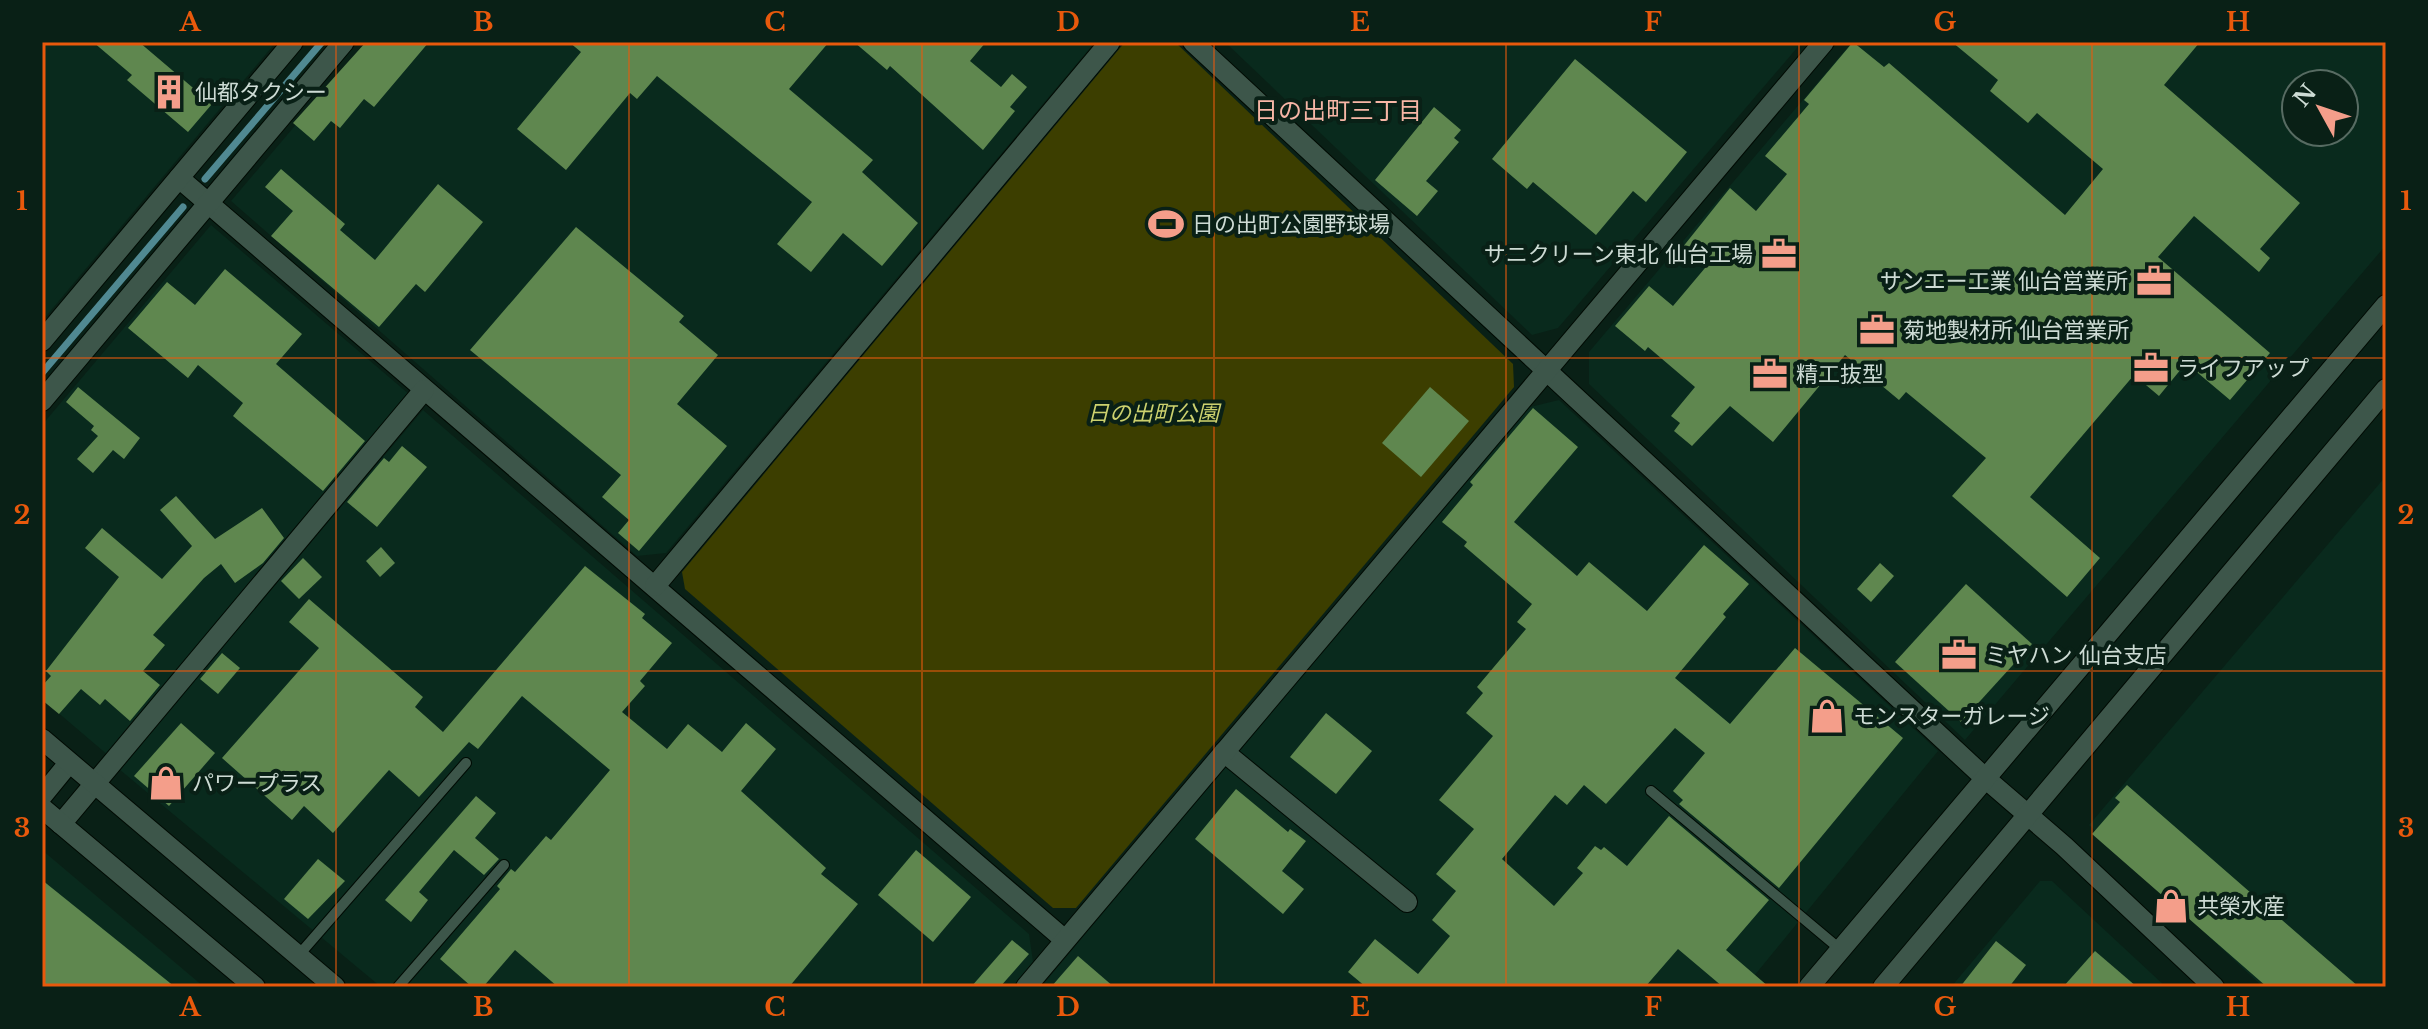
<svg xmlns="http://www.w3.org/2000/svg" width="2428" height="1029" viewBox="0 0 2428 1029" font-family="'Libre Baskerville','Noto Sans JP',serif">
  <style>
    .built { fill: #092a1d; fill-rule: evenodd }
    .green { fill: #3c3e00 }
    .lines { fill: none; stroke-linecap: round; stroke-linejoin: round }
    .stream { stroke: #508992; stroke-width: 7 }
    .building { fill: #5f874f }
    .service-casing { stroke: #000a03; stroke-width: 12 }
    .minor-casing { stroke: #000a03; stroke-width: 22 }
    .tertiary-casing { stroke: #000a03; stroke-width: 22 }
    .service { stroke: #3d564a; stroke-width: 10 }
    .minor { stroke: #3d564a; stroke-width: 20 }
    .tertiary { stroke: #3d564a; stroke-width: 20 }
    .grid { fill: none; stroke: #e8590c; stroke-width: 2; stroke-opacity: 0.55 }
    .labels { text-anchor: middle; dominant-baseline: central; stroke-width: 8; stroke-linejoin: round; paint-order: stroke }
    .poi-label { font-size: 22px; fill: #cddbd4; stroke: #092016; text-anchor: start }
    .park-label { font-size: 22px; font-style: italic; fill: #ccd16e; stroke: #092016 }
    .neighbourhood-label { font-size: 24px; fill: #f7b6a6; stroke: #092016 }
    .neatline { fill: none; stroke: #e8590c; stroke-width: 3 }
    .grid-label { font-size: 26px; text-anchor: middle; font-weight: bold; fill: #e8590c }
  </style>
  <rect width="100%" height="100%" fill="#092016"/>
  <g class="built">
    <polygon points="42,42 276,42 42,321"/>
    <polygon points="366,42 1095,42 666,553 637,556 231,201"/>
    <polygon points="1225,42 1802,42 1558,328 1532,335"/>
    <path d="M1852,42H2386V245L1965,740L1589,384V352ZM2296,84H2344V132H2296Z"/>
    <polygon points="211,225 410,395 109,756 42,699 42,425"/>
    <polygon points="1559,400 1938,751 1745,987 1041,987 1526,408"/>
    <polygon points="423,410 1029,934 1033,962 1013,987 381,987 119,769"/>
    <polygon points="2386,476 2386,976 2377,987 2263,987 2089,825"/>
    <polygon points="42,850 204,987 42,987"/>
    <polygon points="2040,881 2052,881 2166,987 1951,987"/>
  </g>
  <polygon class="green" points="1125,42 1175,42 1513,364 1514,387 1076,908 1053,908 685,589 682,572"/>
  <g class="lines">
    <g class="stream">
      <polyline points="205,179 322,42"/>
      <polyline points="42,373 183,207"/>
    </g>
  </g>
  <g class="building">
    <polygon points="93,42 139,42 212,104 188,132 127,80 132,75"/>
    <polygon points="366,42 429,42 374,107 364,99 340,128 331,121 314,141 293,123"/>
    <polygon points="569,42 829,42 789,89 873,160 862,172 918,223 882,266 843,233 811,272 777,244 812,202 657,76 637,99 630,93 566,170 517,129 581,52"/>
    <polygon points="854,42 986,42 970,61 1001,87 1012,74 1027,87 1010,107 1015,111 983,150 890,66 887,70"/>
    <polygon points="1853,42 1884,67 1889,63 2065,215 2103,169 2037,113 2028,123 1990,91 1998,80 1952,42 2200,42 2164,85 2300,203 2260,249 2270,258 2259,272 2194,216 2158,257 2270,353 2230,400 2186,363 2159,396 2134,375 2030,497 2100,558 2067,597 1952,496 1986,458 1906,392 1899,400 1845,355 1773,442 1730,406 1692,446 1674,431 1680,423 1671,416 1695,387 1648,347 1645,351 1615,326 1649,286 1673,306 1705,268 1682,248 1730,188 1756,211 1787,174 1765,156 1809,104 1804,100"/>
    <polygon points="1575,59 1687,152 1646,202 1633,191 1596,235 1533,182 1527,189 1492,159"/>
    <polygon points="1434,107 1461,130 1454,138 1459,142 1426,181 1438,191 1417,216 1375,180"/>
    <polygon points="281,169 345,224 340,230 375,260 438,184 483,222 425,292 416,284 379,327 271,236 293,211 265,187"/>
    <polygon points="576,227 684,316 679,322 718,355 677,404 727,446 639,551 618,533 629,520 602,497 621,475 470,350"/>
    <polygon points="225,269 302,334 276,364 365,441 323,491 233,416 243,403 198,365 188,378 128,328 167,282 195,305"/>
    <polygon points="78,387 140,438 124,459 113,450 93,473 77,459 98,436 91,430 94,426 66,402"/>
    <polygon points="1430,387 1469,421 1421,477 1382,443"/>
    <polygon points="1533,408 1578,447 1514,522 1577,576 1589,562 1647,611 1704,545 1749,584 1723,614 1726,617 1675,678 1730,724 1795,648 1903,738 1779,888 1679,804 1683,800 1673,791 1705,753 1675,728 1606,804 1584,785 1567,805 1555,795 1502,859 1554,906 1583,873 1577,868 1595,846 1601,850 1604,847 1627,866 1669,816 1769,900 1726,950 1769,987 1723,987 1678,949 1645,987 1366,987 1348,972 1375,939 1418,974 1450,936 1432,920 1456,891 1436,874 1474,829 1439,800 1493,736 1466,713 1483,693 1477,687 1526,629 1517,622 1532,604 1464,546 1467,542 1442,522 1473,485 1470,482"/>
    <polygon points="402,446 427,467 377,527 347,502 384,458 389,462"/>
    <polygon points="176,496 215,539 262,508 284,538 263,563 235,583 221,564 204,578 153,635 165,645 143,671 160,685 130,721 105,699 100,705 81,689 59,714 42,700 42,686 51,676 46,671 119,577 85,548 102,528 162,579 192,546 160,510"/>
    <polygon points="381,547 395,563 380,577 366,561"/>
    <polygon points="303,558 322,577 299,599 281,581"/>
    <polygon points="1880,563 1894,576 1871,602 1857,589"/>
    <polygon points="585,566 645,614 642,618 672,643 640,681 645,686 622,712 667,749 688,724 722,752 746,723 776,749 741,791 826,868 821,874 858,904 789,987 558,987 515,950 483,987 472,987 440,959 500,889 497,886 511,869 515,872 546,836 551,840 610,770 522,696 478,749 469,742 419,797 389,770 333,833 304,806 292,820 222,758 319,648 289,622 309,599 423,697 415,707 443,732"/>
    <polygon points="1966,584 2032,644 1961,722 1895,662"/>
    <polygon points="222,653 240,668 218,694 200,679"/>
    <polygon points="1326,713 1372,751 1336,794 1290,757"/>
    <polygon points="181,723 215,753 169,806 134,776"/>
    <polygon points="2127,785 2359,987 2267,987 2092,834 2120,802 2115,798"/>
    <polygon points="1236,789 1288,832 1290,829 1306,841 1282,871 1304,889 1283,914 1195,839"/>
    <polygon points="476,796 496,813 475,838 499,859 484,875 454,850 419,892 428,900 411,922 385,900"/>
    <polygon points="916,850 971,897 933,942 878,895"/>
    <polygon points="318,859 345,881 308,919 284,899"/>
    <polygon points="42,880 175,987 42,987"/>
    <polygon points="1012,940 1029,954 1000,987 971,987"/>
    <polygon points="1996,941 2026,965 2009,987 1960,987"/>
    <polygon points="2095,951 2137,987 2063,987"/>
    <polygon points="1078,956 1114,987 1051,987"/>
  </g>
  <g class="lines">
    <g class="service-casing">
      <g id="service">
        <polyline points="1651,791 1841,950"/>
        <polyline points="298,956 466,763"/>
        <polyline points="398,987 504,865"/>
      </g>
    </g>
    <g class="minor-casing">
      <g id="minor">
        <polyline points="179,178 1065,940"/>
        <polyline points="42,341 293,42"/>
        <polyline points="42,401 344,42"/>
        <polyline points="1224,752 1407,902"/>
        <polyline points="1985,778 2064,846 2214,987"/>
        <polyline points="42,796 69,763"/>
        <polyline points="61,824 424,390"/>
      </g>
    </g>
    <g class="tertiary-casing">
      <g id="tertiary">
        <polyline points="1193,42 1985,778"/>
        <polyline points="655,586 1110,42"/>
        <polyline points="42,739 335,987"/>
        <polyline points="42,808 255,987"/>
        <polyline points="1026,987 1824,42"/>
        <polyline points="1809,987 2386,305"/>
        <polyline points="1883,987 2386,389"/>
      </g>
    </g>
    <use href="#service" class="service"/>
    <use href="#minor" class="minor"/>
    <use href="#tertiary" class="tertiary"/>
  </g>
  <path class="grid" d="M336,42V987M629,42V987M922,42V987M1214,42V987M1506,42V987M1799,42V987M2092,42V987M42,358H2386M42,671H2386"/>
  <defs>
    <g id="building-bare" transform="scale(2.76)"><path d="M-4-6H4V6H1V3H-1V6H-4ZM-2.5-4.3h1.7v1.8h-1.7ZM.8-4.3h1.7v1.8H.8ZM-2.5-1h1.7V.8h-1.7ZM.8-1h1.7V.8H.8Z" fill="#f49e8a" stroke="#092016" stroke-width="2.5" paint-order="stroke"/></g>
    <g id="stadium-bare" transform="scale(2.76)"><path d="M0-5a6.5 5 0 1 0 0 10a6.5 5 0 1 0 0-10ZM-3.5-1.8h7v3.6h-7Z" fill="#f49e8a" stroke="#092016" stroke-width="2.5" paint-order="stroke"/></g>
    <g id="office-bare" transform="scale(2.76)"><path d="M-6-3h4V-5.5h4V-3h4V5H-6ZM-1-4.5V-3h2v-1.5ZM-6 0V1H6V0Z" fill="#f49e8a" stroke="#092016" stroke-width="2.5" paint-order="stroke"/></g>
    <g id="shop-bare" transform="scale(2.76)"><path d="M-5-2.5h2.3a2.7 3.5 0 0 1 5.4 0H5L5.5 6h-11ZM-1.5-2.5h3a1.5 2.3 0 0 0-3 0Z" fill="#f49e8a" stroke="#092016" stroke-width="2.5" paint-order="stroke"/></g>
  </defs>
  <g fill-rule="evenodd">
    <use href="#building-bare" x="169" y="92"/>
    <use href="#stadium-bare" x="1166" y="224"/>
    <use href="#office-bare" x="1779" y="254"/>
    <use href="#office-bare" x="2154" y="281"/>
    <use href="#office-bare" x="1877" y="330"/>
    <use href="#office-bare" x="2151" y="368"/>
    <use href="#office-bare" x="1770" y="374"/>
    <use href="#office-bare" x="1959" y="655"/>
    <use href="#shop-bare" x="1827" y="716"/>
    <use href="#shop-bare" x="166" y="783"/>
    <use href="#shop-bare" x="2171" y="906"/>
  </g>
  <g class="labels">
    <g class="poi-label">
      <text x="195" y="92">仙都タクシー</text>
      <text x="1192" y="224">日の出町公園野球場</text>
      <text x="1753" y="254" text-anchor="end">サニクリーン東北 仙台工場</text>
      <text x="2128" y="281" text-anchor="end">サンエー工業 仙台営業所</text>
      <text x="1903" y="330">菊地製材所 仙台営業所</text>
      <text x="2177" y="368">ライフアップ</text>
      <text x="1796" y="374">精工抜型</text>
      <text x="1985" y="655">ミヤハン 仙台支店</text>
      <text x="1853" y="716">モンスターガレージ</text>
      <text x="192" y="783">パワープラス</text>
      <text x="2197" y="906">共榮水産</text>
    </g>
    <g class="park-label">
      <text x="1153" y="413">日の出町公園</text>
    </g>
    <g class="neighbourhood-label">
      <text x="1338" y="110">日の出町三丁目</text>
    </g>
  </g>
  <rect width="2428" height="1029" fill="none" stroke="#092016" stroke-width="88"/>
  <g transform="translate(2320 108) rotate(310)"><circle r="38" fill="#092016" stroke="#576b62" stroke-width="2"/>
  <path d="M0-6L14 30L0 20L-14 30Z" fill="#f49e8a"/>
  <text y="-12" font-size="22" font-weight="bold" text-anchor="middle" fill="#cddbd4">N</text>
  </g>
  <rect x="44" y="44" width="2340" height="941" class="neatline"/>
  <g class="grid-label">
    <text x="190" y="31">A</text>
    <text x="483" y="31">B</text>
    <text x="775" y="31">C</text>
    <text x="1068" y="31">D</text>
    <text x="1360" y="31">E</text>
    <text x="1653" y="31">F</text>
    <text x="1945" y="31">G</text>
    <text x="2238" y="31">H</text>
    <text x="22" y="210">1</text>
    <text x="2406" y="210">1</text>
    <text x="22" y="524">2</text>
    <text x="2406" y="524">2</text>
    <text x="22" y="837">3</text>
    <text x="2406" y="837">3</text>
    <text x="190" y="1016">A</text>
    <text x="483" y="1016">B</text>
    <text x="775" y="1016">C</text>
    <text x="1068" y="1016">D</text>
    <text x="1360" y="1016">E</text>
    <text x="1653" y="1016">F</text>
    <text x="1945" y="1016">G</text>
    <text x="2238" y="1016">H</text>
  </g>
</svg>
